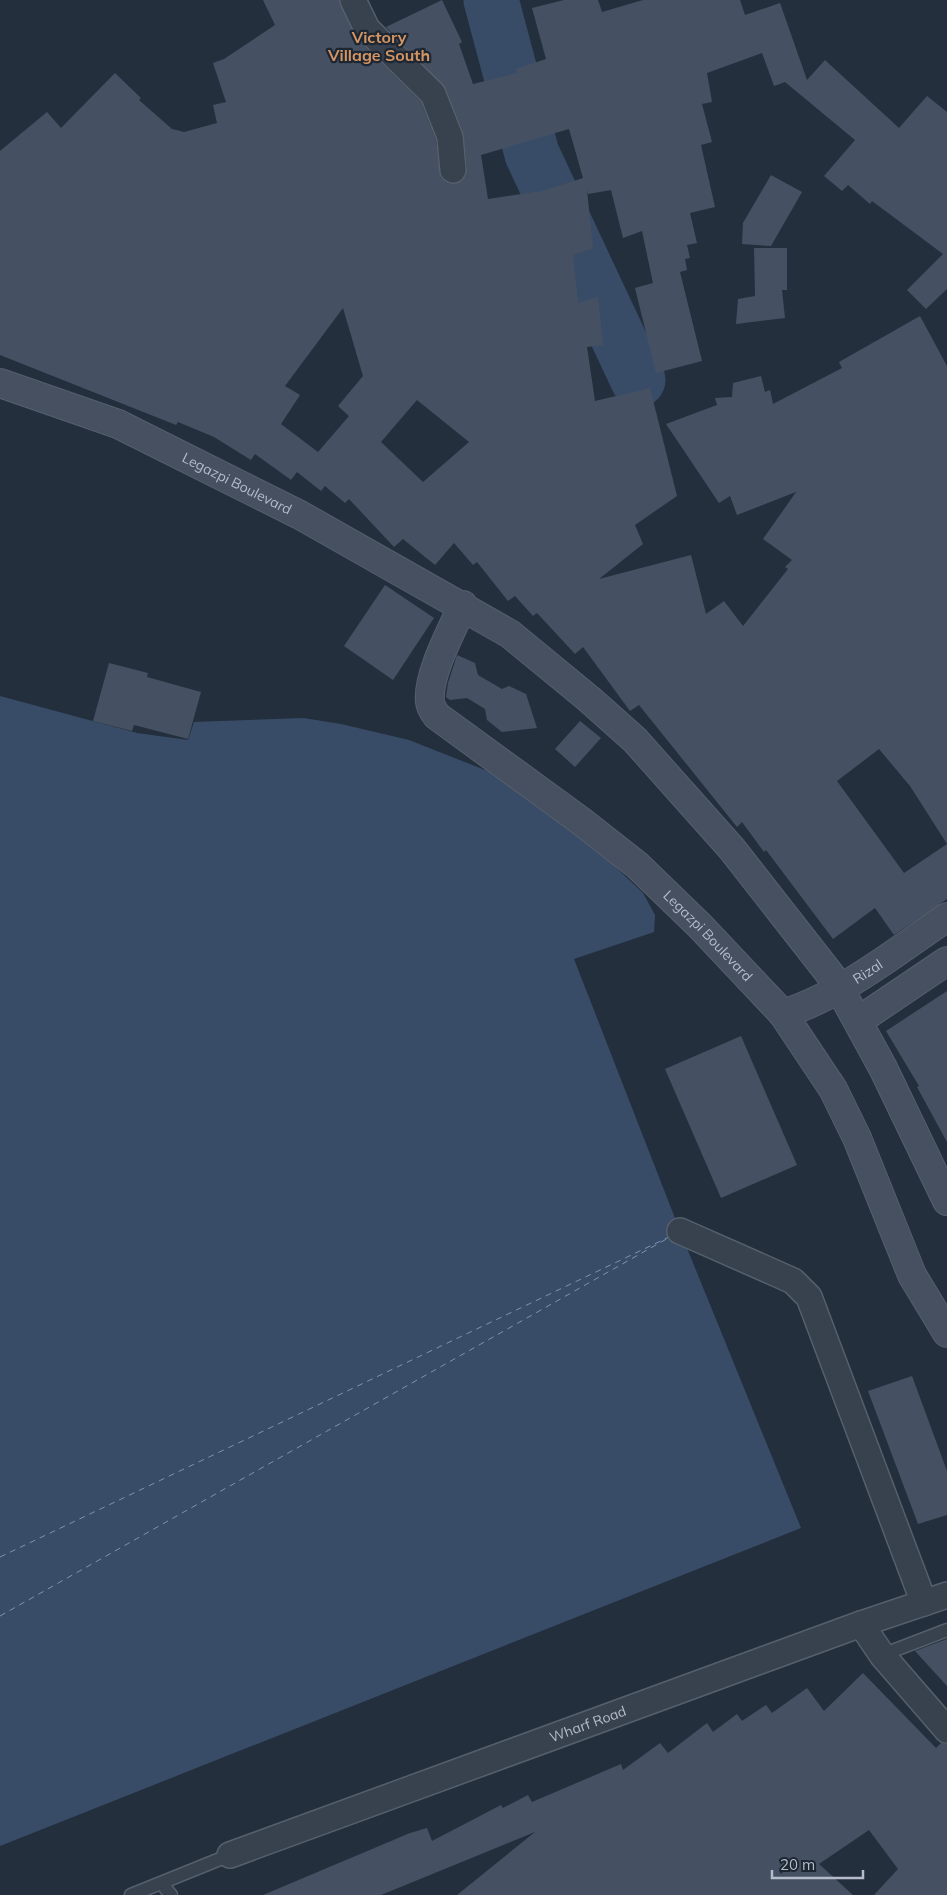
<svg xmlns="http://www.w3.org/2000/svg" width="947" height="1895" viewBox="0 0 947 1895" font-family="Mulish,sans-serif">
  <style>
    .water { fill: #394c67 }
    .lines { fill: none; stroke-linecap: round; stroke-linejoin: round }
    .river { stroke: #394c67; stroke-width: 55 }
    .ferry { stroke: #7c92b1; stroke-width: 1; stroke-dasharray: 6 5; stroke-linecap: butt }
    .building { fill: #455162; fill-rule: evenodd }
    .lane-casing { stroke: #565f6c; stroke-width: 15 }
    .street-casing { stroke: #565f6c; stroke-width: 28 }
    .secondary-casing { stroke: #565f6c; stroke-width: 30 }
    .lane { stroke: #38414e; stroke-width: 12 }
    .street { stroke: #38414e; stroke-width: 25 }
    .secondary { stroke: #465061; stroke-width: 28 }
    .labels { text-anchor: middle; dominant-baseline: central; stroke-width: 4.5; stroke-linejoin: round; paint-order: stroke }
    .street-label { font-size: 14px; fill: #b4bcc9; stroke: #1d2633 }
    .quarter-label { font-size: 16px; font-weight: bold; fill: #d59563; stroke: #1d2633 }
  </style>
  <rect width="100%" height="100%" fill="#242f3e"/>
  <polygon class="water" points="0,696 137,733 188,740 194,722 303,718 341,724 409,740 495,774 590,843 643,893 655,915 654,932 574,959 680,1231 801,1528 0,1846"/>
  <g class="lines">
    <polyline class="river" points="491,0 532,154 638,380"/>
    <g class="ferry">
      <polyline points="0,1557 669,1237"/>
      <polyline points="0,1616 670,1237"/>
    </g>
  </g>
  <g class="building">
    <path d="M263,0H339L357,39L421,102L436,140L441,178L447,183L454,184L462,181L466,176L467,169L463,132L446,89L386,27L442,0L462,42L459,44L473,84L517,73L516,69L546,59L532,8L564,0H598L602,12L643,0H740L745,15L780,3L807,80L825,60L899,128L927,96L947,112V289L926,309L907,290L943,254L872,201L870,204L848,185L842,191L824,176L855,140L785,82L774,86L762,53L707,73L712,102L702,104L712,142L701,145L715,207L690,213L697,243L687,245L690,258L685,259L687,270L680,272L702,361L656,373L635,288L653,283L642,231L623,238L611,190L588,194L587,190L593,248L573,255L578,303L598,297L603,345L587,347L595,401L650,388L677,496L635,525L643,544L599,579L691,555L706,614L724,601L743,626L788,569L785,567L792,560L763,539L796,492L737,515L730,496L719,503L666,424L717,405L715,398L732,397L733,383L761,376L765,392L770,390L773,404L842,368L839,362L920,316L947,366V844L910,786L879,749L837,781L904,873L947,844V899L894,935L875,908L833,939L766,850L764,852L742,822L737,827L639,705L630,711L583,647L575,654L537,613L533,616L515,596L508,601L477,562L473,565L454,543L435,565L403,539L394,547L349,499L345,503L325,486L321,491L297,472L291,480L255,454L251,460L214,437L178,422L176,425L0,355V151L47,112L61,128L115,73L141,98L139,100L172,129L184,132L217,123L213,105L226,102L213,63L224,59L275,25ZM569,129L583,178L542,191L488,199L481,155ZM343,308L363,376L338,406L349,416L318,452L281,424L300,395L285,386ZM417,400L469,442L423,482L381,442Z"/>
    <polygon points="771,175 802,192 771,246 742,244 743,223"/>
    <polygon points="754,248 787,248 787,290 782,290 785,318 736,324 738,299 755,296"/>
    <polygon points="385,585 434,618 393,680 344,646"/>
    <polygon points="457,655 475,663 478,675 502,689 509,686 526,694 537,728 502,732 487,720 485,709 467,698 450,700 446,697 448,683"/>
    <polygon points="109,663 148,673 147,677 201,692 188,739 134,725 132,731 93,721"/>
    <polygon points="580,721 601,738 575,767 555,749"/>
    <polygon points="947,991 947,1142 917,1087 919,1086 886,1031"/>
    <polygon points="741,1036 797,1165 721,1198 665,1069"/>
    <polygon points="912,1376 947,1471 947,1515 918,1524 868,1391"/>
    <polygon points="947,1639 947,1686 915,1651"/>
    <polygon points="863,1673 936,1748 941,1743 947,1744 947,1895 874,1895 898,1869 869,1830 819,1864 853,1895 457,1895 535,1832 381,1895 263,1895 410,1833 427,1828 432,1841 501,1805 503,1808 528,1795 532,1802 621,1764 623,1770 660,1743 668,1753 707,1723 713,1732 737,1714 742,1721 766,1705 772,1713 807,1688 824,1711"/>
  </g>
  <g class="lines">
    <g class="lane-casing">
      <g id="lane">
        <polyline points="882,1655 947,1630"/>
        <polyline points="162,1884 171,1895"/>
        <polyline points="131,1895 230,1855"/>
      </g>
    </g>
    <g class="street-casing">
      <g id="street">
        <polyline points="353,0 367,29 433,94 450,137 453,170"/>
        <polyline points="680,1231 793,1281 809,1297 924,1603"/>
        <polyline points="861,1624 882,1655 947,1730"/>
        <path id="s1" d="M230,1855L861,1624L947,1595"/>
      </g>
    </g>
    <g class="secondary-casing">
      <g id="secondary">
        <path id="s2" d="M0,383L118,424L300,515L510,634L589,699L635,740L732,849L836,982L883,1068L947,1201"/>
        <path id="s3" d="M463,605C452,630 427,675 430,702C430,706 434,712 437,716L581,821L637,865L701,927L783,1014L833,1089L857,1138L912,1275L947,1333"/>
        <path id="s4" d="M783,1014C844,994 894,953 947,917"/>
        <polyline points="858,1021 947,961"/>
      </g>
    </g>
    <use href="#lane" class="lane"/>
    <use href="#street" class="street"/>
    <use href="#secondary" class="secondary"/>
  </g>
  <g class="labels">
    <g class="street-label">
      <text stroke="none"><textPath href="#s2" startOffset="258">Legazpi Boulevard</textPath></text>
      <text stroke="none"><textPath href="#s3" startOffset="469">Legazpi Boulevard</textPath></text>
      <text stroke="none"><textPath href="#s4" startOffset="95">Rizal</textPath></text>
      <text stroke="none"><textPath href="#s1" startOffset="381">Wharf Road</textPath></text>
    </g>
    <g class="quarter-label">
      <text x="379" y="37">Victory<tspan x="379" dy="18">Village South</tspan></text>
    </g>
  </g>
  <path d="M772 1870v8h91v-8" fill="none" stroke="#b4bcc9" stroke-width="2.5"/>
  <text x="780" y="1870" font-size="15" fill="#b4bcc9" stroke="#1d2633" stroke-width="4" paint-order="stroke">20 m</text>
</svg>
